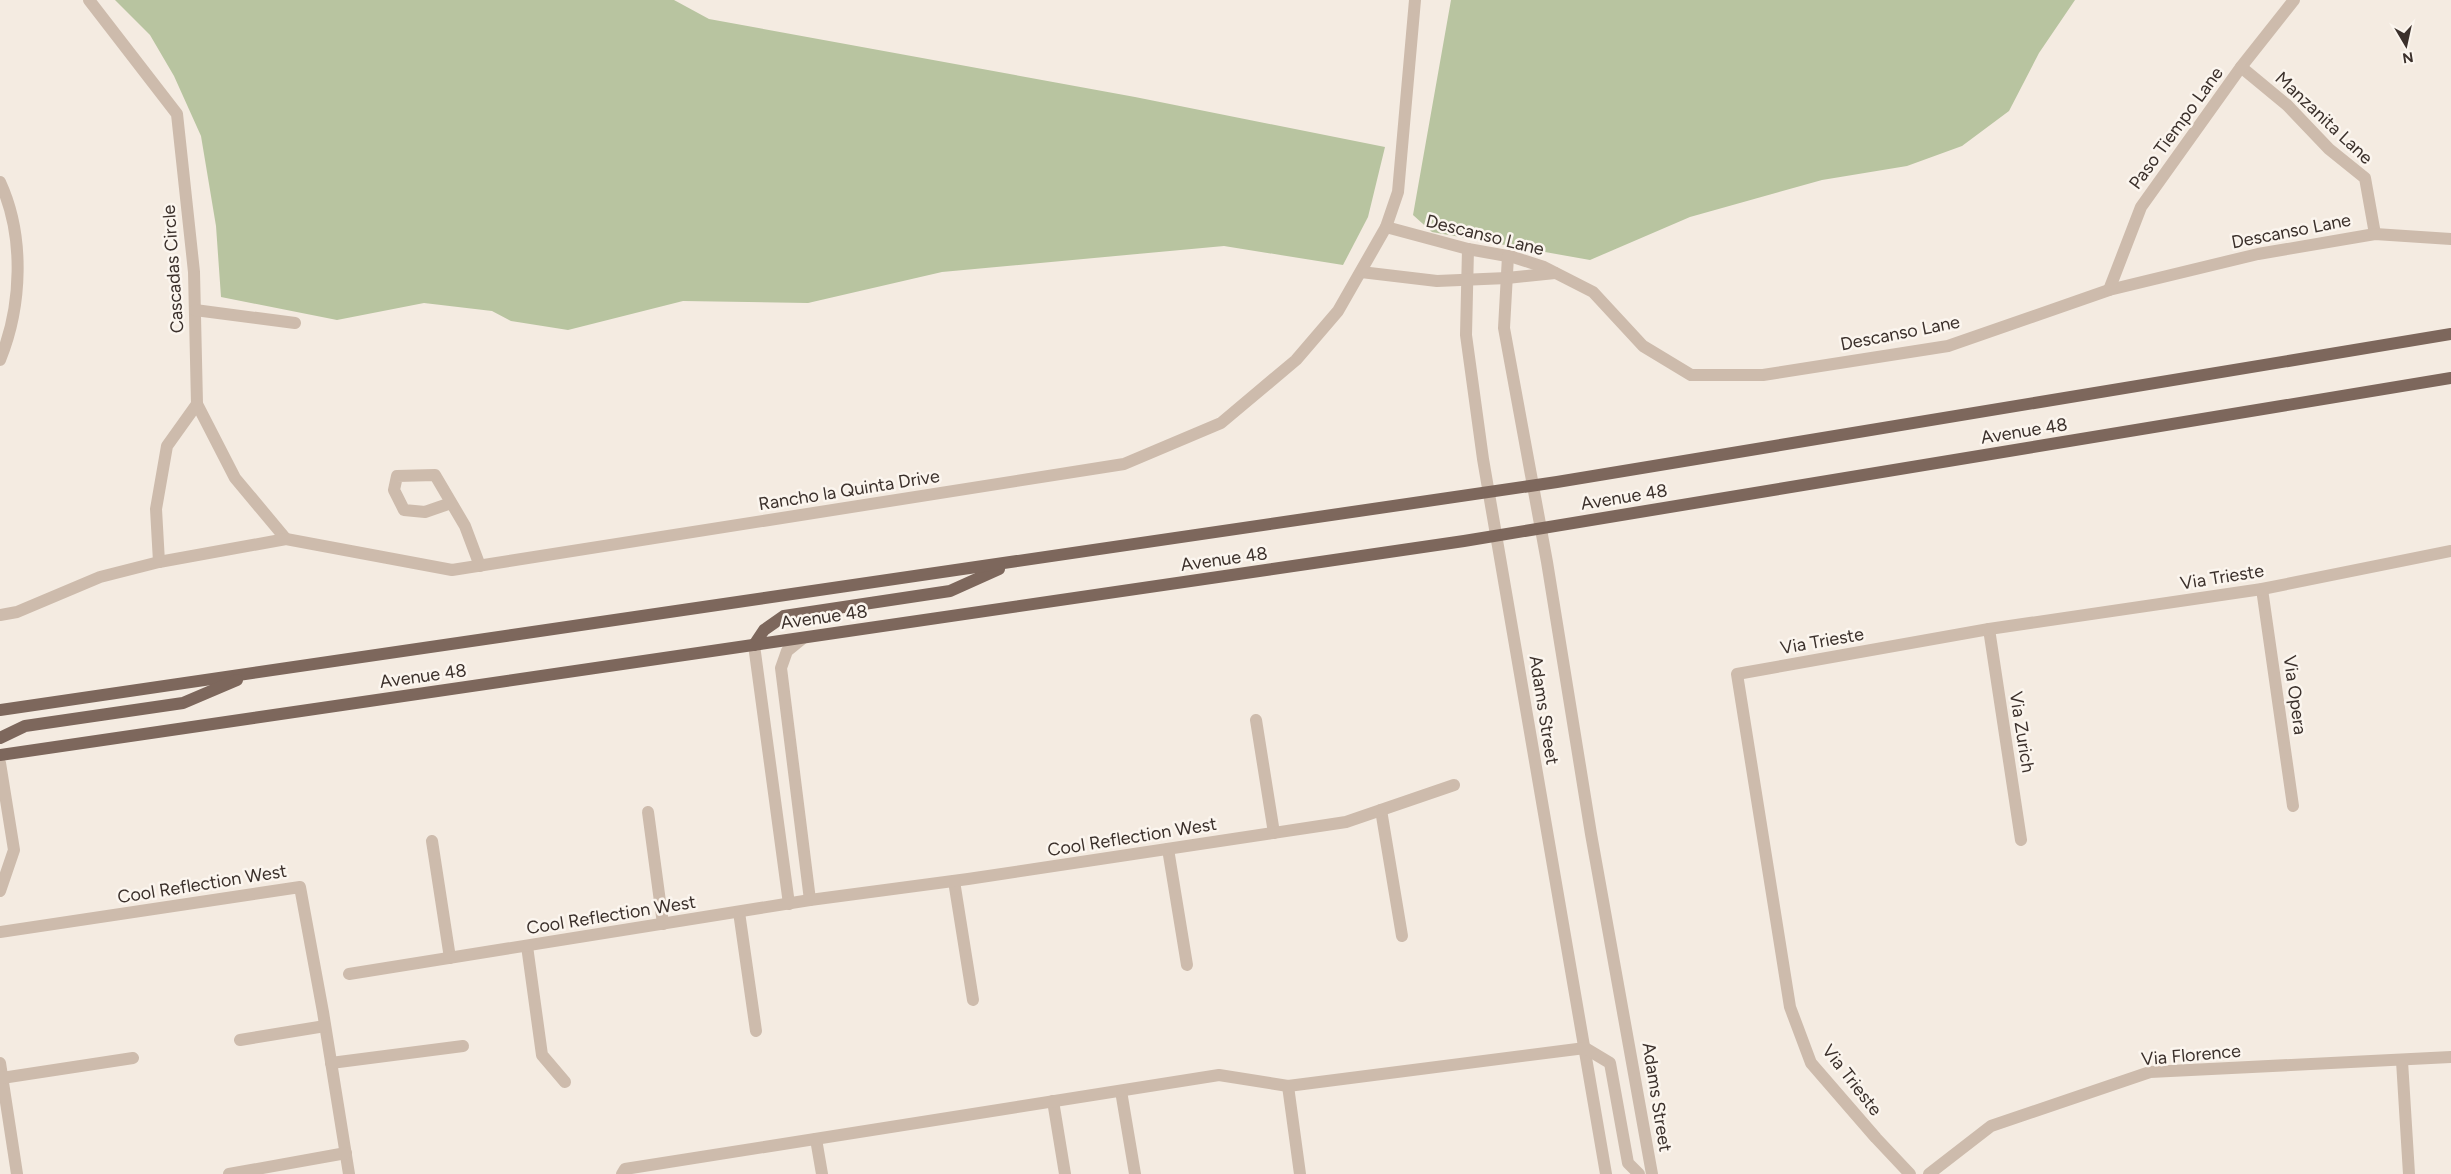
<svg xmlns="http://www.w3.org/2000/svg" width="2451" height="1174" viewBox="0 0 2451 1174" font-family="Figtree,sans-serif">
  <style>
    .green { fill: #b8c4a0 }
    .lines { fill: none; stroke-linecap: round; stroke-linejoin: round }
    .minor { stroke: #cdbbac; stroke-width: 12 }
    .major { stroke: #7d675c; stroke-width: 12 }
    .labels { text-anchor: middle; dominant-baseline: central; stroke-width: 5; stroke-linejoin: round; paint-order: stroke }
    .street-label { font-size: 18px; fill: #3b302b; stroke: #fbf5ee }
  </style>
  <rect width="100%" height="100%" fill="#f4ebe1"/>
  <g class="green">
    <polygon points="115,0 674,0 709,19 1135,97 1385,147 1368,217 1343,265 1224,246 942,272 808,303 683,301 568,330 511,321 492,311 424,303 337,320 221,297 216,226 201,136 174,76 150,35"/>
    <polygon points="1451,0 2075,0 2039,53 2009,111 1962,146 1907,166 1822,180 1690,217 1590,260 1432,232 1413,215"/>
  </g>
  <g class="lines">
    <g class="minor">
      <polyline points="89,0 177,114 194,272 197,404 235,478 286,539"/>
      <polyline points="2241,67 2287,105 2329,149 2365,178 2375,234"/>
      <path d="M0,182C25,236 22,306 0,360"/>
      <polyline points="1386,227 1468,249 1513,257 1544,267 1593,292 1643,346 1691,375 1763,375 1948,346 2109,290 2258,254 2375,234 2451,239"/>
      <polyline points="1468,249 1466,335 1483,459 1606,1174"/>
      <polyline points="1508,256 1504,328 1547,562 1591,834 1652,1174"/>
      <polyline points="1361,272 1437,281 1507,278 1555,273"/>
      <polyline points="2109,290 2141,207 2241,67 2294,0"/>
      <polyline points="195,310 295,323"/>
      <polyline points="451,503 425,512 404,510 394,490 397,476 435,475 465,526 480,566"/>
      <polyline points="159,562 156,509 167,446 197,404"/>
      <polyline points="2262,589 2293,806"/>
      <polyline points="0,615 17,612 100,577 159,562 286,539 452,570 1124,464 1221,423 1296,360 1338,311 1386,227 1398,192 1415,0"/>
      <polyline points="1989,629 2021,840"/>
      <polyline points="803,638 787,651 781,668 810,900"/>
      <polyline points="754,645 789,904"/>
      <polyline points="1256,720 1274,833"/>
      <polyline points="0,763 14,850 0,891"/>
      <polyline points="1381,810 1402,936"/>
      <polyline points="648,812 663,924"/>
      <polyline points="432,841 450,958"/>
      <polyline points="1168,849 1187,965"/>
      <polyline points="954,881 973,1000"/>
      <polyline points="739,912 756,1031"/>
      <polyline points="0,932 300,887 323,1012 349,1174"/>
      <polyline points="527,946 542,1055 565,1082"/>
      <polyline points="349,974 810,900 968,879 1346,822 1454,785"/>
      <polyline points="240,1040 325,1026"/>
      <polyline points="2402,1061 2409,1174"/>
      <polyline points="0,1063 17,1174"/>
      <polyline points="331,1063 463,1046"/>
      <polyline points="2,1078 133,1058"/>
      <polyline points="1288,1086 1300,1174"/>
      <polyline points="1121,1091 1135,1174"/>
      <polyline points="1053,1101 1065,1174"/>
      <polyline points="816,1139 822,1174"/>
      <polyline points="229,1174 346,1153"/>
      <polyline points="622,1174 625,1169 1219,1075 1288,1086 1585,1048 1610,1063 1628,1163 1639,1174"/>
      <polyline points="1910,1174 1876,1138 1811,1063 1790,1007 1737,674 1989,629 2262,589 2451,551"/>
      <polyline points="1929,1174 1991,1126 2150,1072 2451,1057"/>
    </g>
    <g class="major">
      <polyline points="754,645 764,630 784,616 950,591 999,569"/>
      <polyline points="0,710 1557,482 2451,334"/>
      <polyline points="0,738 25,726 183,703 237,680"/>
      <polyline points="0,755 1464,541 2451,378"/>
    </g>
  </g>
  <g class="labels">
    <g class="street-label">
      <text transform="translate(2324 118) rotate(43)">Manzanita Lane</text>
      <text transform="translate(2176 128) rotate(-54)">Paso Tiempo Lane</text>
      <text transform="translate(2291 231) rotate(-11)">Descanso Lane</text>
      <text transform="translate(1485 235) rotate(14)">Descanso Lane</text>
      <text transform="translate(173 269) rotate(-94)">Cascadas Circle</text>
      <text transform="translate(1900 333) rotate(-11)">Descanso Lane</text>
      <text transform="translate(2024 431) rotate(-9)">Avenue 48</text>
      <text transform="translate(849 490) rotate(-9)">Rancho la Quinta Drive</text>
      <text transform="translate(1624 497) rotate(-9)">Avenue 48</text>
      <text transform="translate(1224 559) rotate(-8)">Avenue 48</text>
      <text transform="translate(2222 577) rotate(-9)">Via Trieste</text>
      <text transform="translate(824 617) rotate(-8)">Avenue 48</text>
      <text transform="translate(1822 641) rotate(-10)">Via Trieste</text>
      <text transform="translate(423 676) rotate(-8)">Avenue 48</text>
      <text transform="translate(2295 695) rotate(82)">Via Opera</text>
      <text transform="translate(1544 710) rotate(81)">Adams Street</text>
      <text transform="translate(2022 732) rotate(81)">Via Zurich</text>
      <text transform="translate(1132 837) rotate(-9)">Cool Reflection West</text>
      <text transform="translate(202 884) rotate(-9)">Cool Reflection West</text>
      <text transform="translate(611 915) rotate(-9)">Cool Reflection West</text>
      <text transform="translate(2191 1055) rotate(-5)">Via Florence</text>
      <text transform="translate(1852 1080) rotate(52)">Via Trieste</text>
      <text transform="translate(1657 1097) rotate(81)">Adams Street</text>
    </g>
  </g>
  <g transform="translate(2406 45) rotate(171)" stroke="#fbf5ee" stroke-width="4" paint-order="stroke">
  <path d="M0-4L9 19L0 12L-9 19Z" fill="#3b302b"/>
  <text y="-8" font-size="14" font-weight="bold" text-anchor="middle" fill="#3b302b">N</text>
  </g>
</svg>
